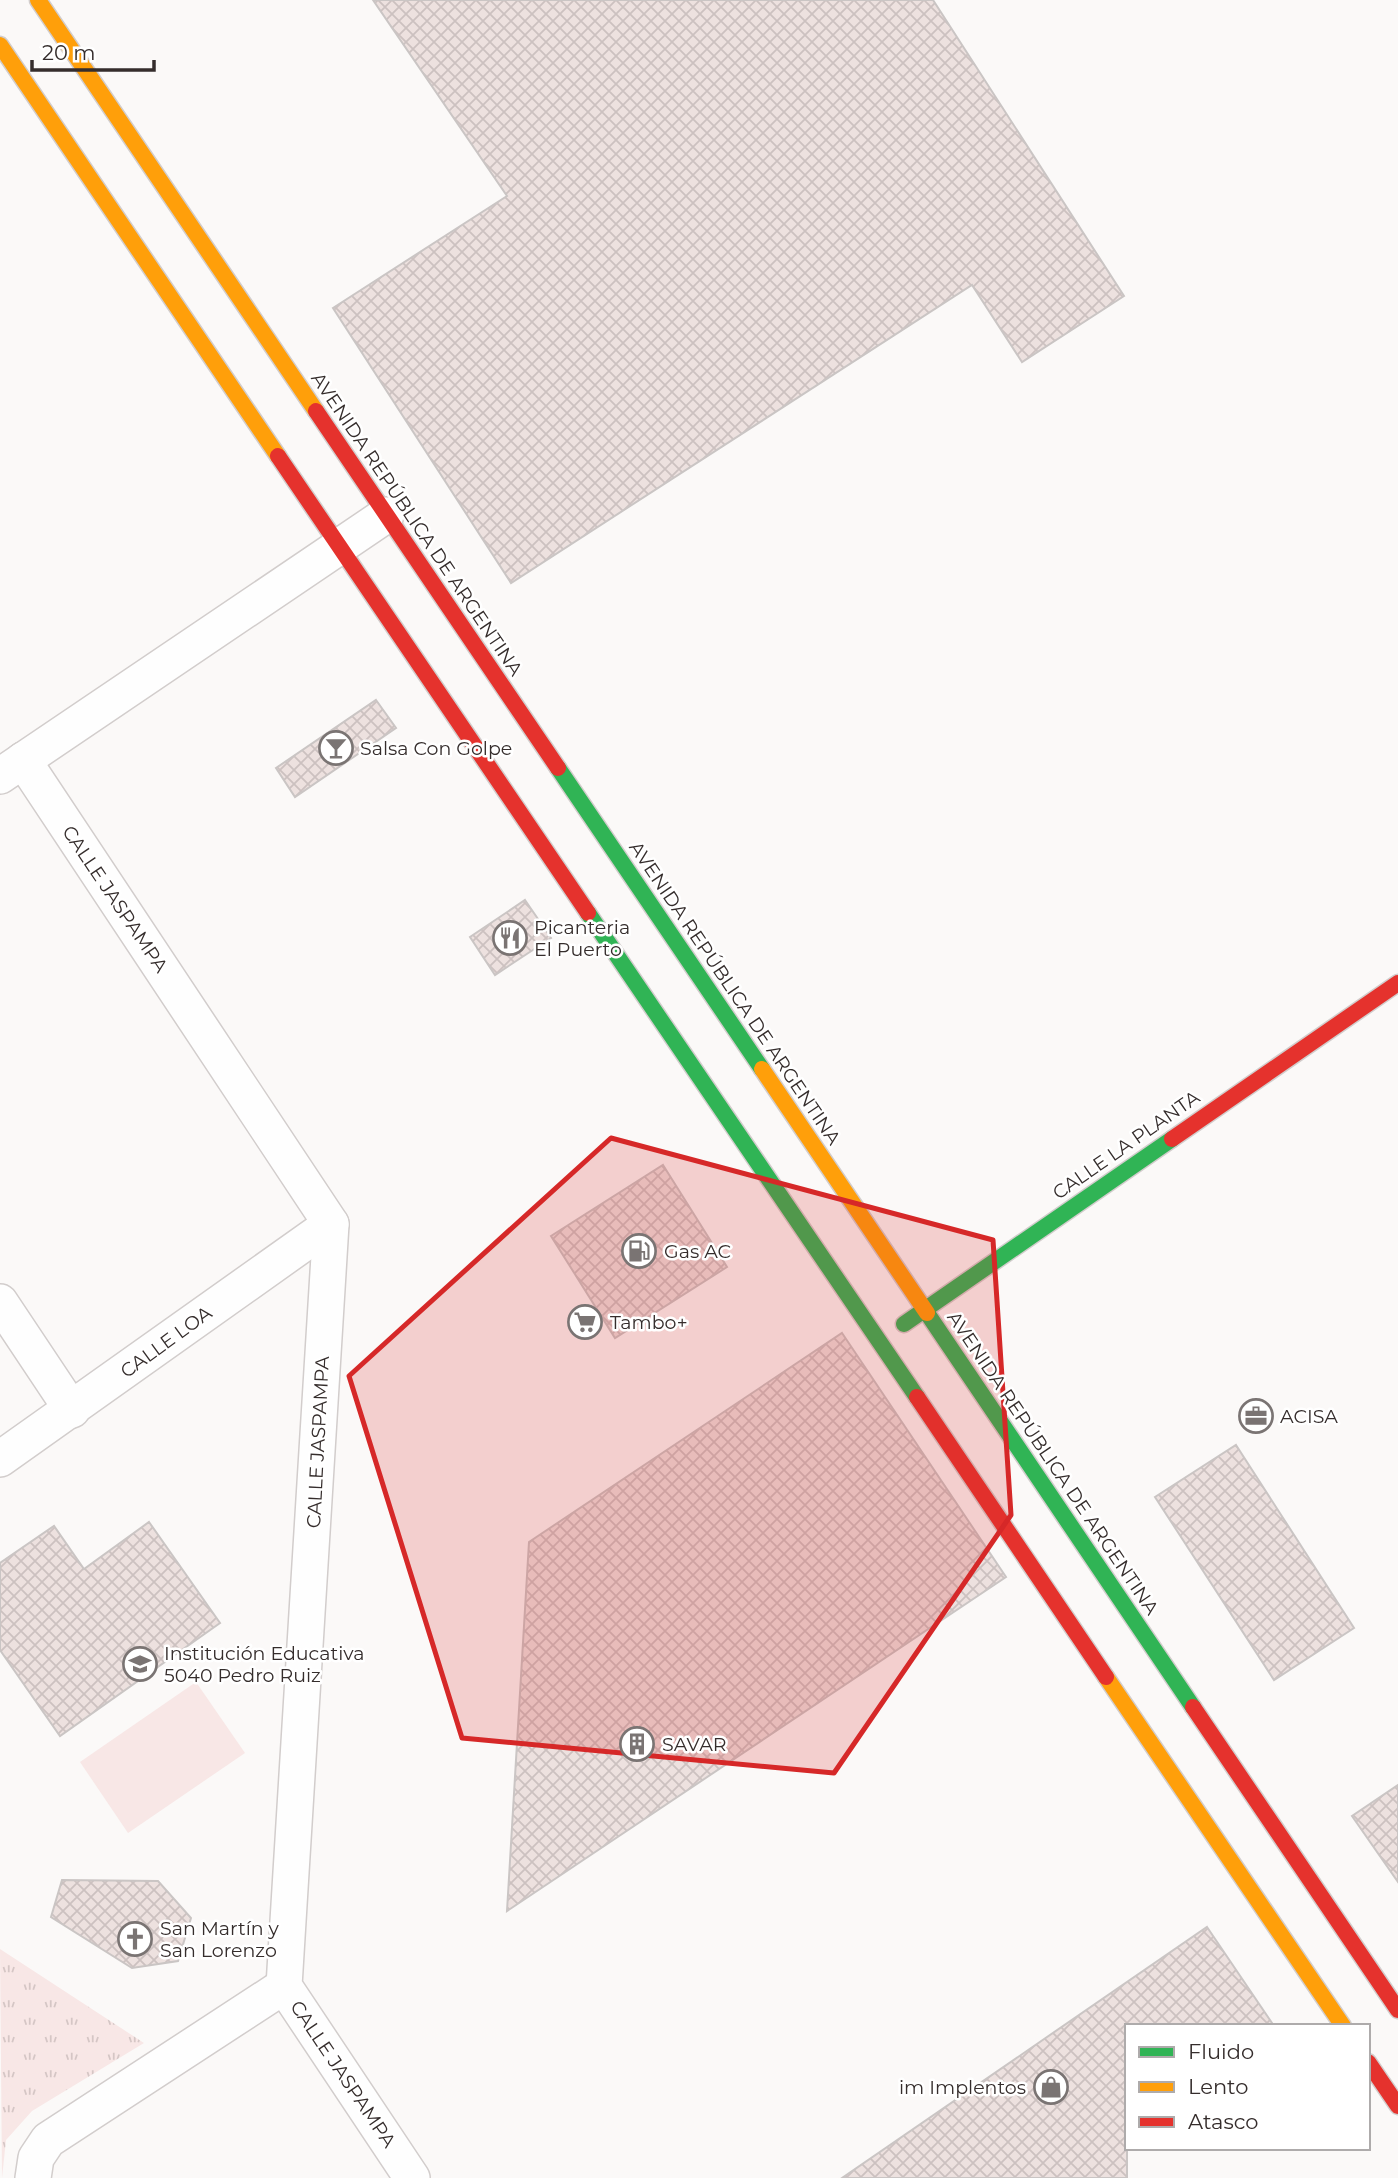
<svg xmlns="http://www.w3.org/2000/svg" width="1398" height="2178" viewBox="0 0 1398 2178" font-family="Montserrat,sans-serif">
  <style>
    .park { fill: url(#park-tufts) }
    .pitch { fill: #f8e7e6 }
    .building { fill: url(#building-cross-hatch); stroke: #cac5c4; stroke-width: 2 }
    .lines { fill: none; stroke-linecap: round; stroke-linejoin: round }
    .street-casing { stroke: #d2cdcc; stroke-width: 38 }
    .fast-casing { stroke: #d2cdcc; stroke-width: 19 }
    .slow-casing { stroke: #d2cdcc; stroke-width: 19 }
    .jam-casing { stroke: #d2cdcc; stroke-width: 19 }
    .street { stroke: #fefefe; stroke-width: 35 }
    .fast { stroke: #30b455; stroke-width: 16 }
    .slow { stroke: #ff9f0a; stroke-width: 16 }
    .jam { stroke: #e5322d; stroke-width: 16 }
    .marked { fill: #d62828; fill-opacity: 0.2; stroke: #d62828; stroke-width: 5; stroke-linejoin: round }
    .labels { text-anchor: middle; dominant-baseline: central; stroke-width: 5; stroke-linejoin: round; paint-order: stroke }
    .street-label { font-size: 19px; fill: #352d2c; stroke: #fff }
    .poi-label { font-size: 19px; fill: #352d2c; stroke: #fff; text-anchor: start }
  </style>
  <defs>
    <pattern id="park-tufts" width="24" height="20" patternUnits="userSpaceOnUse" patternTransform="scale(1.75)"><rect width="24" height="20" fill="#f8e7e6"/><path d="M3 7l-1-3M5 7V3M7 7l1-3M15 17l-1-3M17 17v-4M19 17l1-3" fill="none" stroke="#d5c6c5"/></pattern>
    <pattern id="building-cross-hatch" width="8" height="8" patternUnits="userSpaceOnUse" patternTransform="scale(1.75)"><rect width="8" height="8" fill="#ede1df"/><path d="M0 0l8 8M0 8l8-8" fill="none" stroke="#ccc1c0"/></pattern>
  </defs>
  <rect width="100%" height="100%" fill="#fbf9f8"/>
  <polygon class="park" points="0,1949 144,2043 32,2111 6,2140 2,2178"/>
  <polygon class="pitch" points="196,1682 245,1753 128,1833 80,1762"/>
  <g class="building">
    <polygon points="373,0 933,0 1124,296 1022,362 972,285 511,583 333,308 507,196"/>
    <polygon points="376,700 396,728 295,797 276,768"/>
    <polygon points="525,900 551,938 495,975 470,937"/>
    <polygon points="663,1165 727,1267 615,1338 551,1236"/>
    <polygon points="842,1333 1006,1577 507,1911 529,1542"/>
    <polygon points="1236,1445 1354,1628 1274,1680 1155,1497"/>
    <polygon points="149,1522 220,1623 60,1736 0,1650 0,1563 54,1526 84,1569"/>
    <polygon points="1398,1785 1398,1882 1352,1816"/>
    <polygon points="62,1880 158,1881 191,1918 178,1961 132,1968 51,1917"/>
    <polygon points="1207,1927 1274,2026 1127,2026 1127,2178 842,2178"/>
  </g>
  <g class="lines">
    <g class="street-casing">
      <g id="street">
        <polyline points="23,760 331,1224 284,1986 412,2178"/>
        <polyline points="0,776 386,515"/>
        <polyline points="0,1302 72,1410"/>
        <polyline points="0,1459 331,1224"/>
        <polyline points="33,2178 36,2158 48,2140 284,1986"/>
      </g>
    </g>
    <g class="fast-casing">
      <g id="fast">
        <polyline points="558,768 762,1069"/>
        <polyline points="588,913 917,1397"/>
        <polyline points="927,1313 1193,1707"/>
        <polyline points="904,1324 1172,1139"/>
      </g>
    </g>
    <g class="slow-casing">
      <g id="slow">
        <polyline points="38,0 316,411"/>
        <polyline points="0,45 278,456"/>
        <polyline points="762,1069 927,1313"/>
        <polyline points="1106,1677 1343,2026"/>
      </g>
    </g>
    <g class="jam-casing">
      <g id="jam">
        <polyline points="316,411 558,768"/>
        <polyline points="278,456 588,913"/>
        <polyline points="1172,1139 1398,983"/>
        <polyline points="917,1397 1106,1677"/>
        <polyline points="1193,1707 1398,2010"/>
        <polyline points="1368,2062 1398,2106"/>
      </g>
    </g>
    <use href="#street" class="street"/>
    <use href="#fast" class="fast"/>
    <use href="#slow" class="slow"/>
    <use href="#jam" class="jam"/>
  </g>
  <path class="marked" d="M611,1138L993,1240L1011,1515L834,1773L462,1738L349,1376Z"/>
  <defs>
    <g id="bar-ring" transform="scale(1.75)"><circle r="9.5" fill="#fff" stroke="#7a7473" stroke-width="1.5"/><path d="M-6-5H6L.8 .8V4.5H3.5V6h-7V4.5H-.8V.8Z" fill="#7a7473"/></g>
    <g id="restaurant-ring" transform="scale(1.75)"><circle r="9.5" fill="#fff" stroke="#7a7473" stroke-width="1.5"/><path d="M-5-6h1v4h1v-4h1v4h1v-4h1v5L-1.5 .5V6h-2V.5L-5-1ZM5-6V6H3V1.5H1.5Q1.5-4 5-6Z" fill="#7a7473"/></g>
    <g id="fuel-ring" transform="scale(1.75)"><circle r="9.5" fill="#fff" stroke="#7a7473" stroke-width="1.5"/><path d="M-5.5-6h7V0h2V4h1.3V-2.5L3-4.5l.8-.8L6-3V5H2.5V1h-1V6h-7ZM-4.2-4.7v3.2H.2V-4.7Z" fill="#7a7473"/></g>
    <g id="supermarket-ring" transform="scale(1.75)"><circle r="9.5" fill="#fff" stroke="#7a7473" stroke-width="1.5"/><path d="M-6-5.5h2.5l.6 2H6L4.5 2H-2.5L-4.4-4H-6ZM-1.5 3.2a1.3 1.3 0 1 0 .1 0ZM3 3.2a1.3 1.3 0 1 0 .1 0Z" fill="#7a7473"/></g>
    <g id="office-ring" transform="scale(1.75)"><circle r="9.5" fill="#fff" stroke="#7a7473" stroke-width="1.5"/><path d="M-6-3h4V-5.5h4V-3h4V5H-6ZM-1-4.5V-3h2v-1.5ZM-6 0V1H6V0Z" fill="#7a7473"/></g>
    <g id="school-ring" transform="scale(1.75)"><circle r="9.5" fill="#fff" stroke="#7a7473" stroke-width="1.5"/><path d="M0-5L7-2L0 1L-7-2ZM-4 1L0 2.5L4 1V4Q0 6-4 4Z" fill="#7a7473"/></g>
    <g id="building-ring" transform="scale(1.75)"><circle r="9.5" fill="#fff" stroke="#7a7473" stroke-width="1.5"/><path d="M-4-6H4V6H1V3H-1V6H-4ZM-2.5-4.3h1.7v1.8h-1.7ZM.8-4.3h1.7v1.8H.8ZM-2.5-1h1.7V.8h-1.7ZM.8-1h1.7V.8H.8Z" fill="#7a7473"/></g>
    <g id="church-ring" transform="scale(1.75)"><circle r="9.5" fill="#fff" stroke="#7a7473" stroke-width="1.5"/><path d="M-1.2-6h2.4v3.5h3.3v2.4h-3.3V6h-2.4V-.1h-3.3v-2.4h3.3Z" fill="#7a7473"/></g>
    <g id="shop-ring" transform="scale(1.75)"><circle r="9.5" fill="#fff" stroke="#7a7473" stroke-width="1.5"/><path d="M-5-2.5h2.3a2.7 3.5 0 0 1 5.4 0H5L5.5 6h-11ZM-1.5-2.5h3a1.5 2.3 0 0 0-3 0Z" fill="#7a7473"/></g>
  </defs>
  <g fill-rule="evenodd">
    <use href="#bar-ring" x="336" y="748"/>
    <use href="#restaurant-ring" x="510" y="938"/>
    <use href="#fuel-ring" x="639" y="1251"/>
    <use href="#supermarket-ring" x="585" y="1322"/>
    <use href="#office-ring" x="1256" y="1416"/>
    <use href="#school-ring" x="140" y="1664"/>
    <use href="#building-ring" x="637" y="1744"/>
    <use href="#church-ring" x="135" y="1939"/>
    <use href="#shop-ring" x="1051" y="2087"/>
  </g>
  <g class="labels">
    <g class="street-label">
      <text transform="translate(417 524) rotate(56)">AVENIDA REPÚBLICA DE ARGENTINA</text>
      <text transform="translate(115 899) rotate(56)">CALLE JASPAMPA</text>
      <text transform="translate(735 993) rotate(56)">AVENIDA REPÚBLICA DE ARGENTINA</text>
      <text transform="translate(1126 1145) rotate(-35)">CALLE LA PLANTA</text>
      <text transform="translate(166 1342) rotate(-36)">CALLE LOA</text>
      <text transform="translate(318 1442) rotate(-87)">CALLE JASPAMPA</text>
      <text transform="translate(1053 1463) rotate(56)">AVENIDA REPÚBLICA DE ARGENTINA</text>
      <text transform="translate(343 2074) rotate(56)">CALLE JASPAMPA</text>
    </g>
    <g class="poi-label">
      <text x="360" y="748">Salsa Con Golpe</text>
      <text x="534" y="927">Picanteria<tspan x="534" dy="22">El Puerto</tspan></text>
      <text x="664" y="1251">Gas AC</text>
      <text x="610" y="1322">Tambo+</text>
      <text x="1280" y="1416">ACISA</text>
      <text x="164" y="1653">Institución Educativa<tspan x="164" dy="22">5040 Pedro Ruiz</tspan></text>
      <text x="662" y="1744">SAVAR</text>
      <text x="160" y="1928">San Martín y<tspan x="160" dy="22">San Lorenzo</tspan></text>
      <text x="1026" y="2087" text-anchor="end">im Implentos</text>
    </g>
  </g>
  <rect x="1125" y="2024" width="245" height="126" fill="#ffffff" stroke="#aeabab" stroke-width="2"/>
  <rect x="1139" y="2047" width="35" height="10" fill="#30b455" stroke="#aeabab" stroke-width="2"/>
  <text x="1188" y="2059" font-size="21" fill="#352d2c">Fluido</text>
  <rect x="1139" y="2082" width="35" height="10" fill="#ff9f0a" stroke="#aeabab" stroke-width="2"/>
  <text x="1188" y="2094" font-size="21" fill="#352d2c">Lento</text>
  <rect x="1139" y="2117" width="35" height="10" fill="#e5322d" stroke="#aeabab" stroke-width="2"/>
  <text x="1188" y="2129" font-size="21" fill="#352d2c">Atasco</text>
  <path d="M32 60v10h122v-10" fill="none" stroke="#352d2c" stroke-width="3.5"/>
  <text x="42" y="60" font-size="21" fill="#352d2c" stroke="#ffffff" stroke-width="5" paint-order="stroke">20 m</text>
</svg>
